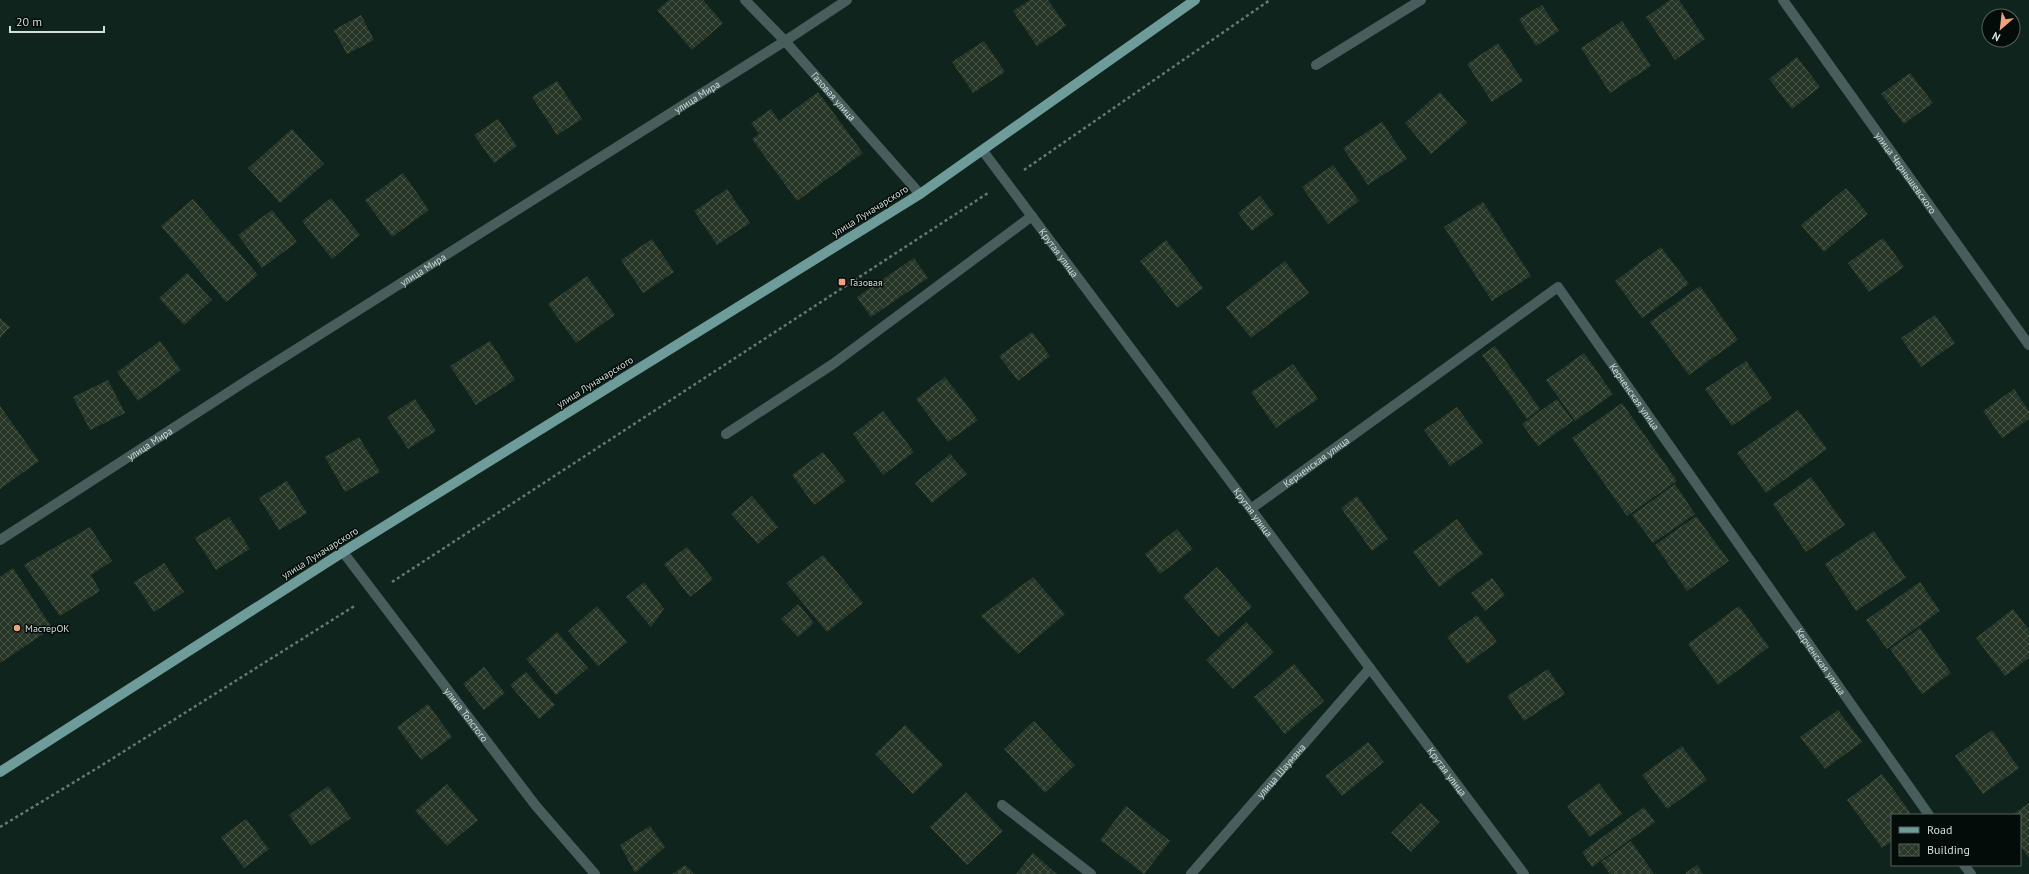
<svg xmlns="http://www.w3.org/2000/svg" width="2029" height="874" viewBox="0 0 2029 874" font-family="'PT Sans',sans-serif">
  <style>
    .building { fill: url(#building-cross-hatch) }
    .lines { fill: none; stroke-linecap: round; stroke-linejoin: round }
    .path { stroke: #687973; stroke-width: 2.5; stroke-dasharray: 3 3; stroke-linecap: butt }
    .minor { stroke: #485e5d; stroke-width: 10 }
    .major { stroke: #6e9c9b; stroke-width: 10 }
    .poi-dot { fill: #f1a17d; stroke: #040c09; stroke-width: 1.5 }
    .labels { text-anchor: middle; dominant-baseline: central; stroke-width: 3; stroke-linejoin: round; paint-order: stroke }
    .street-label { font-size: 10px; fill: #d2dfda; stroke: #040c09 }
    .poi-label { font-size: 10px; fill: #d2dfda; stroke: #040c09; text-anchor: start }
  </style>
  <defs>
    <pattern id="building-cross-hatch" width="8" height="8" patternUnits="userSpaceOnUse"><rect width="8" height="8" fill="#283628"/><path d="M0 0l8 8M0 8l8-8" fill="none" stroke="#465347"/></pattern>
  </defs>
  <rect width="100%" height="100%" fill="#0f241d"/>
  <g class="building">
    <polygon points="669,0 703,0 723,23 692,50 657,10"/>
    <polygon points="1030,0 1048,0 1066,26 1037,46 1013,11"/>
    <polygon points="1670,0 1679,0 1705,39 1675,60 1646,17"/>
    <polygon points="1542,5 1559,31 1536,46 1519,19"/>
    <polygon points="361,15 374,40 347,54 334,30"/>
    <polygon points="1622,21 1651,66 1610,93 1581,48"/>
    <polygon points="984,41 1005,72 973,93 952,62"/>
    <polygon points="1498,43 1523,81 1492,102 1467,64"/>
    <polygon points="1797,57 1820,87 1792,109 1769,79"/>
    <polygon points="1910,73 1933,103 1904,124 1881,94"/>
    <polygon points="557,81 582,119 557,135 532,97"/>
    <polygon points="818,92 863,153 797,201 752,139 759,134 751,123 771,109 779,121"/>
    <polygon points="1440,92 1467,123 1431,154 1405,123"/>
    <polygon points="498,119 517,146 494,163 474,135"/>
    <polygon points="1382,122 1407,159 1368,185 1343,148"/>
    <polygon points="292,129 324,164 280,203 248,168"/>
    <polygon points="1333,165 1359,201 1328,224 1302,187"/>
    <polygon points="403,173 429,210 392,237 365,200"/>
    <polygon points="1846,188 1868,214 1824,252 1801,225"/>
    <polygon points="727,189 750,223 717,245 694,211"/>
    <polygon points="1260,196 1274,214 1252,231 1238,213"/>
    <polygon points="331,198 360,235 332,259 302,221"/>
    <polygon points="193,199 258,275 226,302 161,226"/>
    <polygon points="1483,202 1531,276 1492,301 1444,227"/>
    <polygon points="272,210 297,242 262,268 238,235"/>
    <polygon points="1883,238 1904,267 1869,292 1848,263"/>
    <polygon points="652,239 674,272 643,293 621,260"/>
    <polygon points="1166,240 1203,288 1177,308 1140,261"/>
    <polygon points="1661,247 1689,284 1642,318 1615,281"/>
    <polygon points="914,258 928,278 871,317 857,297"/>
    <polygon points="1285,261 1309,293 1251,338 1226,307"/>
    <polygon points="187,273 212,300 184,325 159,298"/>
    <polygon points="587,276 615,315 576,343 548,304"/>
    <polygon points="1700,286 1738,340 1689,375 1650,322"/>
    <polygon points="1935,315 1955,343 1921,367 1901,338"/>
    <polygon points="0,318 10,327 0,338"/>
    <polygon points="1032,332 1050,356 1018,381 999,356"/>
    <polygon points="160,341 181,370 138,401 117,372"/>
    <polygon points="490,341 515,380 476,405 450,366"/>
    <polygon points="1495,346 1540,409 1527,419 1482,355"/>
    <polygon points="1584,353 1613,394 1575,421 1546,380"/>
    <polygon points="1746,361 1772,398 1732,426 1705,389"/>
    <polygon points="1293,364 1318,399 1276,428 1251,392"/>
    <polygon points="945,377 978,420 948,442 916,399"/>
    <polygon points="108,380 125,413 90,430 73,397"/>
    <polygon points="2014,389 2029,411 2029,419 2002,438 1983,411"/>
    <polygon points="415,399 436,431 408,449 387,417"/>
    <polygon points="1557,399 1573,421 1538,446 1522,424"/>
    <polygon points="1622,403 1677,481 1627,516 1572,438"/>
    <polygon points="0,406 39,461 0,489"/>
    <polygon points="1457,407 1483,443 1450,466 1424,430"/>
    <polygon points="1798,410 1827,449 1766,493 1737,453"/>
    <polygon points="883,411 914,452 883,475 853,434"/>
    <polygon points="359,437 380,472 345,492 325,457"/>
    <polygon points="823,452 846,481 814,505 792,475"/>
    <polygon points="950,454 967,474 932,503 915,483"/>
    <polygon points="1811,477 1845,525 1806,552 1773,504"/>
    <polygon points="287,481 307,513 279,530 259,498"/>
    <polygon points="1675,484 1695,514 1653,543 1632,515"/>
    <polygon points="752,496 778,527 758,544 731,514"/>
    <polygon points="1357,496 1388,539 1372,551 1341,508"/>
    <polygon points="1696,516 1729,561 1687,591 1655,545"/>
    <polygon points="229,517 250,549 216,570 195,538"/>
    <polygon points="1457,519 1483,554 1439,587 1413,552"/>
    <polygon points="90,527 112,561 91,575 100,591 60,616 24,565"/>
    <polygon points="1177,529 1193,549 1160,574 1145,554"/>
    <polygon points="1874,531 1906,578 1856,611 1825,564"/>
    <polygon points="687,547 713,579 690,597 664,564"/>
    <polygon points="823,555 863,603 827,632 786,583"/>
    <polygon points="164,563 184,592 154,612 134,582"/>
    <polygon points="1217,567 1252,607 1218,637 1183,597"/>
    <polygon points="13,568 52,628 0,663 0,577"/>
    <polygon points="1033,577 1065,614 1018,654 981,616"/>
    <polygon points="1492,578 1505,595 1485,611 1471,593"/>
    <polygon points="644,582 664,609 651,627 626,597"/>
    <polygon points="1920,582 1940,611 1887,649 1866,620"/>
    <polygon points="798,604 814,623 798,637 781,619"/>
    <polygon points="597,606 627,642 598,666 568,631"/>
    <polygon points="1739,606 1769,647 1718,685 1688,644"/>
    <polygon points="2013,609 2029,630 2029,658 2005,676 1976,638"/>
    <polygon points="1477,615 1497,642 1467,664 1447,637"/>
    <polygon points="1246,622 1274,652 1233,689 1206,660"/>
    <polygon points="1920,628 1951,673 1922,694 1890,649"/>
    <polygon points="557,632 588,668 556,695 526,659"/>
    <polygon points="1294,664 1324,701 1285,734 1254,697"/>
    <polygon points="484,667 505,693 484,710 463,684"/>
    <polygon points="1548,669 1565,694 1524,721 1507,696"/>
    <polygon points="526,672 555,705 539,719 510,685"/>
    <polygon points="428,704 452,737 421,760 397,727"/>
    <polygon points="1838,710 1862,742 1825,769 1800,737"/>
    <polygon points="1034,721 1075,765 1045,793 1004,749"/>
    <polygon points="905,725 943,765 913,794 875,754"/>
    <polygon points="1992,730 2019,768 1983,794 1955,756"/>
    <polygon points="1368,742 1384,762 1342,796 1325,776"/>
    <polygon points="1682,746 1707,780 1667,809 1642,775"/>
    <polygon points="1882,774 1912,815 1892,815 1892,841 1882,848 1847,800"/>
    <polygon points="1599,783 1622,814 1590,837 1567,806"/>
    <polygon points="447,784 478,820 447,846 415,811"/>
    <polygon points="328,786 351,818 311,846 289,815"/>
    <polygon points="966,792 1003,831 967,865 930,827"/>
    <polygon points="1421,803 1440,822 1411,852 1391,833"/>
    <polygon points="2029,803 2029,858 2020,845 2020,815 2012,815"/>
    <polygon points="1126,806 1170,841 1144,874 1100,840"/>
    <polygon points="1644,807 1655,822 1592,867 1582,852"/>
    <polygon points="246,819 269,849 244,868 221,837"/>
    <polygon points="650,826 665,847 635,873 620,845"/>
    <polygon points="1631,841 1654,874 1610,874 1601,862"/>
    <polygon points="1033,853 1057,874 1016,874"/>
    <polygon points="685,865 695,874 672,874"/>
    <polygon points="1697,865 1703,874 1684,874"/>
  </g>
  <g class="lines">
    <g class="path">
      <polyline points="1024,170 1270,0"/>
      <polyline points="392,582 988,193"/>
      <polyline points="0,827 99,767 356,605"/>
    </g>
    <g class="minor">
      <path id="s1" d="M745,0L785,41L920,194"/>
      <path id="s2" d="M1783,0L2029,345"/>
      <polyline points="1316,65 1421,0"/>
      <path id="s3" d="M983,151L1524,874"/>
      <polyline points="726,434 833,364 1032,216"/>
      <path id="s4" d="M1252,508L1558,287L1929,815"/>
      <path id="s5" d="M0,540L257,374L785,41L847,0"/>
      <path id="s6" d="M343,552L536,806L595,874"/>
      <polyline points="1002,805 1091,874"/>
      <polyline points="1964,865 1971,874"/>
      <path id="s7" d="M1191,874L1370,668"/>
    </g>
    <polyline class="major" points="0,772 343,552 920,194 1195,0"/>
  </g>
  <g class="poi-dot">
    <rect x="838" y="278" width="8" height="8" rx="2"/>
    <circle cx="17" cy="628" r="4"/>
  </g>
  <g class="labels">
    <g class="street-label">
      <text stroke="none"><textPath href="#s5" startOffset="826">улица Мира</textPath></text>
      <text stroke="none"><textPath href="#s1" startOffset="131">Газовая улица</textPath></text>
      <text stroke="none"><textPath href="#s2" startOffset="212">улица Чернышевского</textPath></text>
      <text transform="translate(870 211) rotate(-32)">улица Луначарского</text>
      <text stroke="none"><textPath href="#s3" startOffset="127">Крутая улица</textPath></text>
      <text stroke="none"><textPath href="#s5" startOffset="502">улица Мира</textPath></text>
      <text transform="translate(595 382) rotate(-32)">улица Луначарского</text>
      <text stroke="none"><textPath href="#s4" startOffset="511">Керченская улица</textPath></text>
      <text stroke="none"><textPath href="#s5" startOffset="178">улица Мира</textPath></text>
      <text stroke="none"><textPath href="#s4" startOffset="79">Керченская улица</textPath></text>
      <text stroke="none"><textPath href="#s3" startOffset="451">Крутая улица</textPath></text>
      <text transform="translate(320 553) rotate(-32)">улица Луначарского</text>
      <text stroke="none"><textPath href="#s4" startOffset="835">Керченская улица</textPath></text>
      <text stroke="none"><textPath href="#s6" startOffset="204">улица Толстого</textPath></text>
      <text stroke="none"><textPath href="#s7" startOffset="137">улица Шаумяна</textPath></text>
      <text stroke="none"><textPath href="#s3" startOffset="775">Крутая улица</textPath></text>
    </g>
    <g class="poi-label">
      <text x="850" y="282">Газовая</text>
      <text x="25" y="628">МастерОК</text>
    </g>
  </g>
  <rect x="1891" y="814" width="130" height="52" fill="#040c09" stroke="#56605d"/>
  <rect x="1899" y="827" width="20" height="6" fill="#6e9c9b" stroke="#56605d"/>
  <text x="1927" y="834" font-size="12" fill="#d2dfda">Road</text>
  <rect x="1899" y="844" width="20" height="12" fill="url(#building-cross-hatch)" stroke="#56605d"/>
  <text x="1927" y="854" font-size="12" fill="#d2dfda">Building</text>
  <g transform="translate(2001 28) rotate(208)"><circle r="19" fill="#040c09" stroke="#56605d"/>
  <path d="M0-3L7 15L0 10L-7 15Z" fill="#f1a17d"/>
  <text y="-6" font-size="11" font-weight="bold" text-anchor="middle" fill="#d2dfda">N</text>
  </g>
  <path d="M10 26v6h94v-6" fill="none" stroke="#d2dfda" stroke-width="2"/>
  <text x="16" y="26" font-size="12" fill="#d2dfda" stroke="#040c09" stroke-width="3" paint-order="stroke">20 m</text>
</svg>
